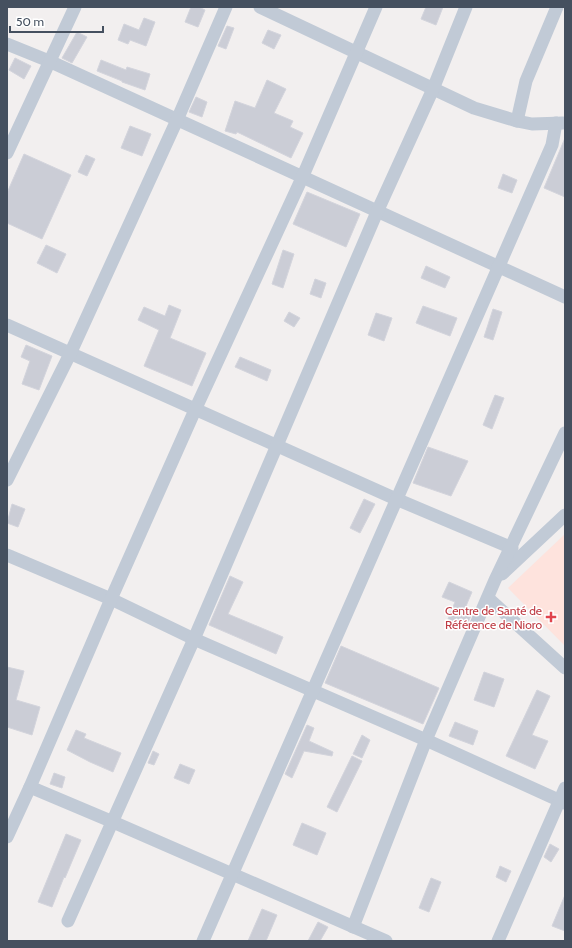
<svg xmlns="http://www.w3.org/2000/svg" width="572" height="948" viewBox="0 0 572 948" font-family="Cabin,sans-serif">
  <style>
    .medical { fill: #fee3dd }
    .building { fill: #cbcdd6; stroke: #d3d4dc }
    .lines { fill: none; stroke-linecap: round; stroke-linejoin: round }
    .minor { stroke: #c1cad6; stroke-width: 13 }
    .health-dot { fill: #e0444e; stroke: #fff; stroke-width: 1.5 }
    .labels { text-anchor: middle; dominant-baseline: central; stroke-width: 3; stroke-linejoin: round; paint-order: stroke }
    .health-label { font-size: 12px; fill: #be3a42; stroke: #fff; text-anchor: end }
  </style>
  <rect width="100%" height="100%" fill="#f2efef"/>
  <polygon class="medical" points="565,534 565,646 508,588"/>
  <g class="building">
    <polygon points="191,7 199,7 205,10 198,27 185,22"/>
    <polygon points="426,7 443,7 436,25 421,19"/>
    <polygon points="144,18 155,22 146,46 130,40 128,44 118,40 124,24 139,30"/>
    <polygon points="227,26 234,28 226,49 218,46"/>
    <polygon points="268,30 281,35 274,49 262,43"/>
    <polygon points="77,32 87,37 72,63 62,58"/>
    <polygon points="15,58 31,66 24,79 9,70"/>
    <polygon points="101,60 126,70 127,67 150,74 145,90 122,82 122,81 97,71"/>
    <polygon points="267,80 286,89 274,113 293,121 290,127 303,133 291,158 237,132 236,134 225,131 235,101 255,108"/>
    <polygon points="196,97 207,102 202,117 189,112"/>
    <polygon points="130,126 151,134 142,156 121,148"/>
    <polygon points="565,138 565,197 544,188"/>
    <polygon points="24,154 71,175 42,239 7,223 7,193"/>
    <polygon points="86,155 95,159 87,176 78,172"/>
    <polygon points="503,174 517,180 512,193 498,188"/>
    <polygon points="307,192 360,214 346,247 293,224"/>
    <polygon points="46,245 66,254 57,273 37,263"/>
    <polygon points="283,250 294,254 283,288 272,284"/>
    <polygon points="426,266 450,277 445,288 421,278"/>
    <polygon points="315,279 326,283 321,298 310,294"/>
    <polygon points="169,305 181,310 170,338 206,353 192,386 144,366 159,330 138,320 144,307 165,316"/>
    <polygon points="423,306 457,318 450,336 416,323"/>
    <polygon points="493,309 502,312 493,340 484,337"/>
    <polygon points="289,312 300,318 294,327 284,321"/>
    <polygon points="376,313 392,318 384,341 368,335"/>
    <polygon points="26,345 52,356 39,390 22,384 30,361 21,357"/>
    <polygon points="240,357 271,370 267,381 235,367"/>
    <polygon points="495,395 504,398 492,429 483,425"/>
    <polygon points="428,447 468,461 451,496 413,483"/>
    <polygon points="364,499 375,504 360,533 350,528"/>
    <polygon points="12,504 25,509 18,527 7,523"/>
    <polygon points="230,576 243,582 228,614 283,637 276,654 209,625"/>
    <polygon points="449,582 472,592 463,613 471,616 466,626 448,619 455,602 442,597"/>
    <polygon points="341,646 439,688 423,724 325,683"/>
    <polygon points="7,667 24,671 16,700 40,707 32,735 7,727"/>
    <polygon points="484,672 504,679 494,707 474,700"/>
    <polygon points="537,690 550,696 532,735 548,741 535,769 506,756"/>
    <polygon points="455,722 478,731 473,745 449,736"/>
    <polygon points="307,725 314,728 309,741 333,752 332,756 304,751 292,778 285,774"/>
    <polygon points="76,730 86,734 84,738 121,753 113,772 90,762 67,750"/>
    <polygon points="362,735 370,740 362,758 353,754"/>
    <polygon points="153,751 159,754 154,765 148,763"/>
    <polygon points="352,756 362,761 337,812 327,807"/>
    <polygon points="180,764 195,770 189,784 174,778"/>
    <polygon points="54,773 65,777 62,788 50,784"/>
    <polygon points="302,823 326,833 317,855 293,845"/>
    <polygon points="66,834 81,840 65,878 64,877 52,907 38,902"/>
    <polygon points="550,844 559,849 551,862 544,857"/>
    <polygon points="500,866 511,871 506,882 496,877"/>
    <polygon points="431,878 441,882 429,912 419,908"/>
    <polygon points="565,895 565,931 552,926"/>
    <polygon points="262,909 277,915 266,941 248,941"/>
    <polygon points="318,922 328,927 320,941 308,941"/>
  </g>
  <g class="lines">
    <g class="minor">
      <polyline points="260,7 474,108 517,121 532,124 563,123"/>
      <polyline points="7,44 49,61 565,297"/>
      <polyline points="517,121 526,81 557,7"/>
      <polyline points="7,153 75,7"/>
      <polyline points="7,325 396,499 512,548"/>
      <polyline points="7,480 70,354 177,120 226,7"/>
      <polyline points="7,555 111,599 194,639 426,740 565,803"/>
      <polyline points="502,574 565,515"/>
      <polyline points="488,598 565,668"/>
      <polyline points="30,787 113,822 386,941"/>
      <polyline points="7,837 30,787 111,599 195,410 302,178 376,7"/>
      <polyline points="68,921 194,639 377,212 433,89 466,7"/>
      <polyline points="353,927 426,740 495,580 565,433"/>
      <polyline points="203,941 552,145 556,123"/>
      <polyline points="498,941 565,788"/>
    </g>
  </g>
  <path class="health-dot" d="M549 611h4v4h4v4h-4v4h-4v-4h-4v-4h4z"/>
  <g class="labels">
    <g class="health-label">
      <text x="542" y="610">Centre de Santé de<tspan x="542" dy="14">Référence de Nioro</tspan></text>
    </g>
  </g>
  <rect width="572" height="948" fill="none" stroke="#45505f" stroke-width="16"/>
  <path d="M10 26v6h93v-6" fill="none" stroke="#45505f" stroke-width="2"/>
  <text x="16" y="26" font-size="12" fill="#45505f" stroke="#ffffff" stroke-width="3" paint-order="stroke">50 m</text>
</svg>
